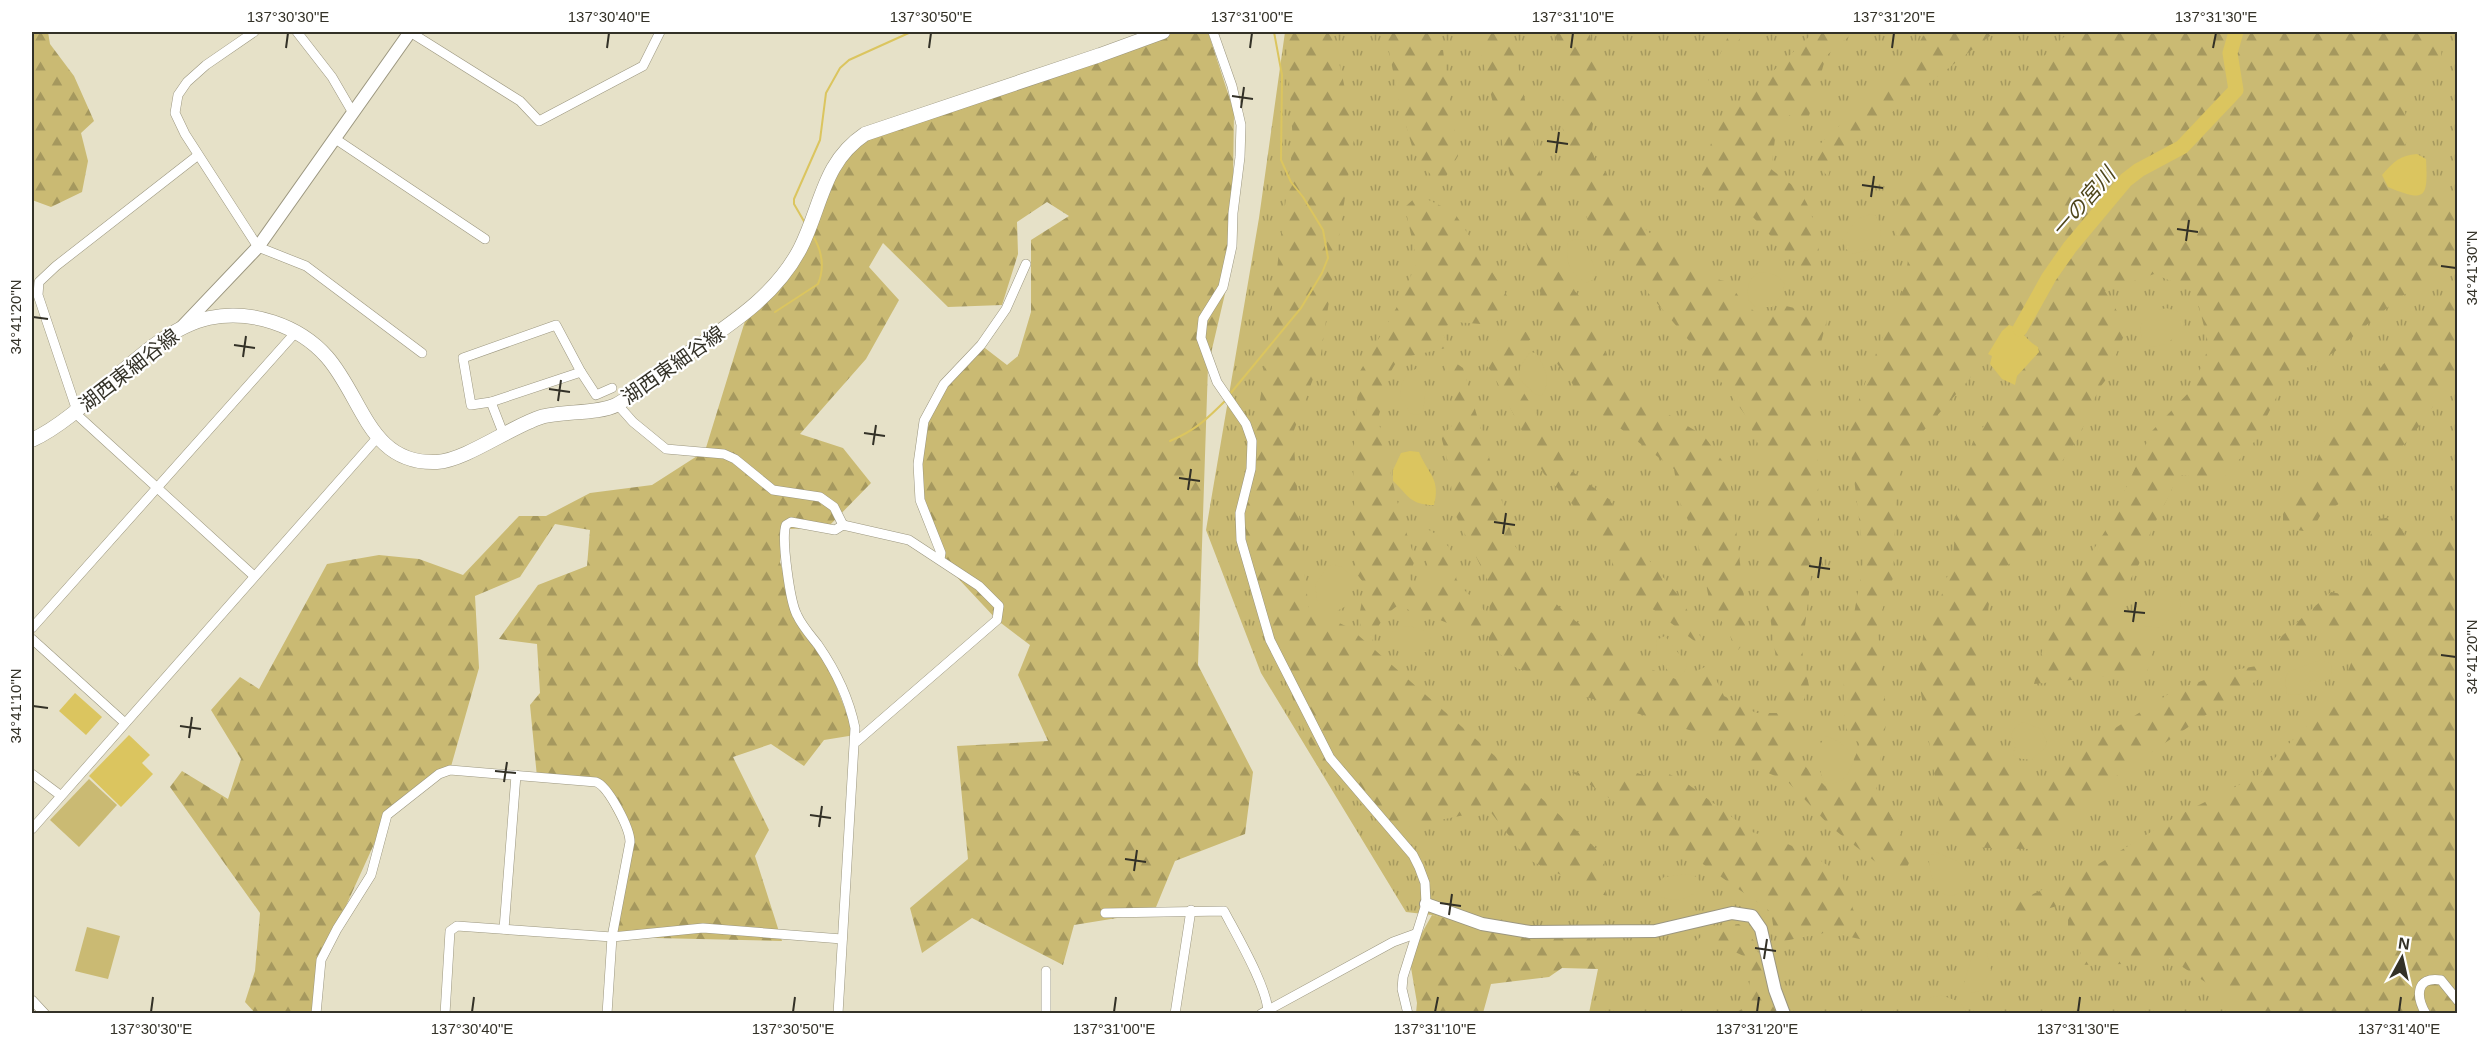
<svg xmlns="http://www.w3.org/2000/svg" width="2489" height="1045" viewBox="0 0 2489 1045" font-family="Arial,'Noto Sans JP',sans-serif">
  <style>
    .grass { fill: url(#grass-tufts) }
    .forest { fill: url(#forest-firs) }
    .pitch { fill: #caba73 }
    .water { fill: #dbc55f }
    .lines { fill: none; stroke-linecap: round; stroke-linejoin: round }
    .stream { stroke: #dbc55f; stroke-width: 2 }
    .river { stroke: #dbc55f; stroke-width: 15 }
    .minor-casing { stroke: #9b967f; stroke-width: 10 }
    .tertiary-casing { stroke: #9b967f; stroke-width: 14 }
    .secondary-casing { stroke: #9b967f; stroke-width: 15 }
    .minor { stroke: #fff; stroke-width: 9 }
    .tertiary { stroke: #fff; stroke-width: 12 }
    .secondary { stroke: #fff; stroke-width: 14 }
    .ticks { fill: none; stroke: #333127; stroke-width: 2 }
    .labels { text-anchor: middle; dominant-baseline: central; stroke-width: 4.5; stroke-linejoin: round; paint-order: stroke }
    .street-label { font-size: 20px; fill: #333127; stroke: #fff }
    .water-label { font-size: 21px; font-style: italic; fill: #4e451a; stroke: #fff }
    .neatline { fill: none; stroke: #333127; stroke-width: 2 }
    .ticks-label { font-size: 15px; text-anchor: middle; fill: #333127 }
  </style>
  <defs>
    <pattern id="grass-tufts" width="24" height="20" patternUnits="userSpaceOnUse" patternTransform="scale(1.5)"><rect width="24" height="20" fill="#caba73"/><path d="M3 7l-1-3M5 7V3M7 7l1-3M15 17l-1-3M17 17v-4M19 17l1-3" fill="none" stroke="#a5985e"/></pattern>
    <pattern id="forest-firs" width="22" height="20" patternUnits="userSpaceOnUse" patternTransform="scale(1.5)"><rect width="22" height="20" fill="#caba73"/><path d="M5 1l3.5 6h-7zM16 11l3.5 6h-7z" fill="#a5985e"/></pattern>
  </defs>
  <rect width="100%" height="100%" fill="#e6e1c8"/>
  <polygon class="grass" points="1285,32 2457,32 2457,585 2169,958 2250,990 2250,1013 1589,1013 1598,969 1432,915 1406,912 1261,673 1206,530 1259,218"/>
  <g class="forest">
    <polygon points="32,32 48,32 50,44 74,76 94,121 81,133 88,161 82,192 51,207 32,200"/>
    <polygon points="1160,32 1208,32 1234,112 1232,246 1232,264 1208,366 1198,665 1253,772 1245,834 1175,861 1154,912 1074,925 1063,965 972,918 922,953 910,908 968,859 957,746 1048,741 1018,675 1030,645 997,620 940,559 918,472 932,403 981,345 1007,365 1018,356 1031,312 1031,240 1069,216 1047,202 1017,222 1018,254 1002,305 948,307 883,243 869,267 899,300 866,359 800,434 843,448 871,483 827,528 785,529 780,562 796,614 825,657 855,735 824,740 804,766 771,744 733,757 769,830 755,856 782,941 612,937 630,842 600,786 537,777 530,705 540,693 537,644 499,639 538,585 587,566 590,530 555,524 520,577 475,596 479,668 450,770 385,820 324,954 312,1013 255,1013 245,1002 255,971 260,913 170,787 182,771 228,799 241,759 211,710 240,677 259,689 327,564 379,555 419,559 463,575 519,516 546,516 590,493 652,485 705,451 745,321 779,279 819,199 859,138"/>
    <polygon points="1286,32 1332,32 1355,132 1320,360 1293,433 1302,555 1309,609 1350,628 1513,772 1604,856 1606,896 1527,859 1489,810 1391,830 1317,765 1235,540 1261,394 1293,143"/>
    <polygon points="1385,32 1431,32 1438,50 1443,50 1458,156 1440,187 1414,153 1400,105"/>
    <polygon points="1476,32 1503,32 1517,61 1550,223 1552,264 1579,296 1620,385 1704,436 1729,470 1745,605 1745,642 1738,650 1709,599 1698,543 1679,500 1674,469 1588,404 1552,357 1572,347 1545,309 1529,254"/>
    <path d="M1554,32H1589L1598,68L1597,103L1591,134L1594,157L1647,231L1720,280L1729,282L1741,300L1755,312L1769,313L1786,306L1828,316L1815,365L1819,521L1817,546L1812,568L1802,651L1809,686L1795,723L1800,761L1825,786L1845,779L1859,748V743C1856,740 1849,734 1847,730C1841,716 1844,649 1850,636L1864,559L1848,430L1878,348L1904,288L1908,260L1906,242L1896,235V208L1902,194L2069,32H2443L2441,57L2402,96L2410,138L2383,175L2410,196L2443,192L2457,207V259L2437,275L2399,298L2333,353L2285,380L2254,442L2223,479L2179,475L2151,531L2139,564L2113,610L2154,648L2147,672L2034,684L2045,639L2071,586L2110,523L2152,431L2193,388L2209,346L2195,291L2154,274L2105,291L2127,328L2115,357L2112,372L2101,386L2090,407L2080,436L2053,474L2040,499L2043,512L2039,551L2012,562L1994,576L1975,681L1982,735L2039,789L2098,739L2175,690L2234,670L2262,665L2272,670L2115,777L2088,804L2030,849L1986,848L1965,844L1949,834L1941,814L1918,675L1925,621L1941,597L1953,558L1959,478L1967,453L1988,419L2015,385L2017,376L2039,352L2022,330L2002,331L1987,356L1966,383L1903,454L1896,502L1893,578L1877,625L1887,717L1876,788L1912,854L1905,874L1877,863L1831,827L1788,782L1755,767L1720,740L1574,693L1556,672C1517,673 1514,671 1489,641L1490,585L1453,510L1450,470L1441,436L1459,419L1443,361H1453L1463,368L1515,546L1548,595L1567,615L1633,662L1678,680L1709,665L1724,696L1756,713H1779L1783,709L1764,573L1766,493L1761,451L1746,416L1703,357L1591,226L1567,175L1561,108L1568,74Z"/>
    <polygon points="1730,32 1745,32 1708,81"/>
    <path d="M1814,32H1854L1826,56L1807,123L1789,115L1775,139L1771,169C1779,176 1789,182 1797,189C1815,208 1817,240 1821,265L1801,268L1752,216L1699,185L1716,126Z"/>
    <polygon points="1930,32 1995,32 1833,158 1828,177 1817,163 1819,145 1910,58 1923,36"/>
    <path d="M1418,195L1454,212L1511,302L1481,324L1455,322L1440,329L1450,347L1398,359L1390,373L1378,419L1400,513L1415,559L1409,578L1413,583L1426,589L1433,580L1415,529L1420,526C1437,532 1454,547 1456,566C1457,570 1455,577 1457,580C1465,599 1497,604 1483,635H1477L1440,620L1430,612L1419,617L1400,604C1384,615 1378,624 1372,642C1352,626 1361,608 1366,586L1356,573L1353,460L1359,373L1398,305L1417,262L1405,207Z"/>
    <polygon points="2457,285 2457,368 2446,388 2412,436 2362,489 2320,516 2311,532 2283,528 2283,503 2311,474 2332,422 2354,403 2423,312 2450,288"/>
    <polygon points="1515,328 1535,335 1506,363 1570,470 1609,499 1643,553 1682,600 1703,642 1697,643 1620,584 1604,538 1544,474 1493,374 1485,363 1488,348"/>
    <polygon points="2393,517 2408,539 2429,547 2457,522 2457,1013 2243,1013 2240,1005 2169,958 2126,964 2076,965 2081,952 2068,928 2068,903 2025,915 2012,934 2007,914 2020,900 2097,865 2177,816 2257,776 2340,692 2353,658 2317,630 2274,653 2274,643 2331,592 2346,595 2367,572 2370,536 2378,519"/>
    <polygon points="1620,768 1657,779 1663,777 1667,773 1685,782 1752,832 1781,841 1812,855 1842,875 1853,909 1868,941 1829,932 1784,941 1774,931 1771,912 1572,772 1612,777"/>
    <polygon points="1432,915 1488,930 1589,934 1599,969 1562,968 1549,977 1491,984 1483,1013 1416,1013 1417,1003 1409,956"/>
    <polygon points="1739,924 1754,941 1779,1013 1735,1013 1747,1006 1752,960 1716,943 1695,942 1714,926"/>
  </g>
  <g class="pitch">
    <polygon points="1871,214 1876,216 1881,227 1880,237 1868,250 1852,254 1846,249 1842,240 1857,219"/>
    <path d="M1575,239L1584,240L1597,274L1593,280L1586,283C1567,269 1566,265 1568,242Z"/>
    <path d="M1759,272C1770,273 1779,274 1785,284L1782,294L1772,307H1756L1749,301C1746,288 1748,280 1759,272Z"/>
    <path d="M2166,308L2177,311L2185,324C2177,336 2166,349 2150,346L2142,339L2140,328L2143,320L2159,310Z"/>
    <path d="M1530,352L1536,353C1545,366 1552,383 1541,396L1535,394L1519,379L1520,367Z"/>
    <path d="M1416,369C1428,380 1426,399 1422,413L1416,415L1410,413L1400,396L1402,383L1408,372Z"/>
    <polygon points="1332,564 1342,567 1348,573 1348,605 1337,611 1325,611 1317,600 1315,585 1327,567"/>
    <path d="M2169,585C2191,606 2178,613 2159,628L2144,626L2132,616L2135,608L2151,599L2156,590Z"/>
    <path d="M1395,626C1409,626 1423,626 1431,638L1427,652H1399L1388,640Z"/>
    <path d="M1665,636L1687,664C1685,672 1682,677 1673,677L1657,657L1656,640Z"/>
    <polygon points="2321,660 2332,664 2331,675 2324,683 2311,680 2300,695 2287,694 2285,680 2288,672"/>
    <path d="M2023,722L2041,729L2047,742L2045,748L2031,760L2016,758L2013,754L2016,744L2011,737C2013,728 2016,726 2023,722Z"/>
    <path d="M1826,736C1840,741 1849,747 1854,761C1846,776 1845,785 1825,783L1821,774V743Z"/>
    <polygon points="89,779 117,805 79,847 50,820"/>
    <path d="M1936,852L1957,861L1971,875V881C1948,914 1928,885 1929,857Z"/>
    <path d="M1688,874L1697,877L1701,885C1693,900 1674,903 1659,896V882L1664,877Z"/>
    <polygon points="87,927 120,936 108,979 75,971"/>
    <polygon points="1977,952 1987,953 1991,970 1979,991 1971,993 1963,986 1971,960"/>
    <polygon points="1941,995 1960,1002 1964,1008 1961,1013 1923,1013 1930,998"/>
  </g>
  <g class="water">
    <path d="M2417,154L2426,159C2428,198 2426,203 2388,187L2382,175C2393,162 2400,155 2417,154Z"/>
    <path d="M2009,325C2023,329 2026,341 2038,347L2039,352L2017,376L2015,385L2002,379L1990,364L1992,356L1988,354L2002,331Z"/>
    <path d="M1410,451L1419,452C1428,474 1441,479 1434,505C1410,505 1409,496 1393,481V470L1401,453Z"/>
    <polygon points="75,693 102,717 86,735 59,711"/>
    <polygon points="129,735 150,755 142,763 153,774 121,807 89,776"/>
  </g>
  <g class="lines">
    <g class="stream">
      <polyline points="805,223 794,204 794,199 820,140 826,93 840,68 849,60 911,32"/>
      <path d="M775,312L818,284C825,267 822,251 813,236"/>
      <polyline points="1230,394 1301,308 1322,273 1328,258 1323,230 1303,197 1291,182 1281,160 1282,75 1274,32"/>
      <path d="M1170,441C1196,430 1207,419 1227,399"/>
    </g>
    <polyline class="river" points="2020,329 2049,277 2070,247 2126,180 2139,170 2182,147 2236,90 2230,53 2236,32"/>
    <g class="minor-casing">
      <g id="minor">
        <polyline points="254,32 206,65 187,82 178,95 175,113 185,134 258,247 306,266 422,353"/>
        <polyline points="297,32 332,77 353,113"/>
        <polyline points="410,32 520,101 539,121 643,66 660,32"/>
        <polyline points="1213,32 1232,86 1241,125 1240,157 1233,213 1232,246 1223,287 1203,319 1201,338 1217,382 1246,424 1252,441 1251,469 1240,513 1241,540 1270,640 1330,758 1413,855 1419,867 1425,883 1426,904 1403,977 1402,989 1408,1014"/>
        <polyline points="334,138 485,239"/>
        <polyline points="197,156 56,266 39,282 38,295 75,405 75,413 254,576"/>
        <polygon points="556,325 581,372 491,402 471,405 463,358"/>
        <polyline points="581,372 596,395 612,388"/>
        <polyline points="491,402 503,433"/>
        <polyline points="617,404 633,422 666,449 724,454 735,459 773,490 820,497 834,507 843,525"/>
        <polyline points="940,559 941,553 920,500 918,464 924,421 944,384 981,345 1006,309 1026,264"/>
        <polyline points="32,628 295,333"/>
        <polyline points="32,639 125,723"/>
        <polyline points="32,774 60,795"/>
        <polyline points="32,829 377,438"/>
        <path d="M1105,913L1224,911C1236,934 1269,990 1268,1014"/>
        <polyline points="504,929 516,775"/>
        <polyline points="32,1000 45,1014"/>
        <path d="M316,1014L321,960L337,929L371,875L387,815L439,774L450,770L596,782C608,786 630,828 630,842L612,937L607,1014"/>
        <polyline points="445,1014 450,931 457,926 612,937 703,928 842,939"/>
        <path d="M838,1014L855,728C849,698 836,671 818,645C811,636 802,626 797,615C790,602 781,538 786,525L791,522L835,530L843,525L909,540L979,586L999,606L997,620L856,742"/>
        <polyline points="1046,1014 1046,971"/>
        <polyline points="1175,1014 1191,910"/>
        <polyline points="1261,1014 1393,942 1415,934"/>
        <path d="M2426,1014C2416,997 2415,976 2441,980L2458,1001"/>
      </g>
    </g>
    <g class="tertiary-casing">
      <g id="tertiary">
        <polyline points="180,329 258,247 410,32"/>
        <polyline points="1426,904 1482,924 1530,932 1655,931 1732,913 1752,916 1761,929 1775,990 1784,1014"/>
      </g>
    </g>
    <g class="secondary-casing">
      <path id="secondary" d="M32,440C93,411 146,332 209,318C250,309 299,325 327,357C363,398 369,465 437,462C466,460 510,427 541,417C561,411 599,414 616,405C636,394 654,377 673,364C720,330 772,302 800,249C822,206 822,163 865,134L1100,55L1163,32"/>
    </g>
    <use href="#minor" class="minor"/>
    <use href="#tertiary" class="tertiary"/>
    <use href="#secondary" class="secondary"/>
  </g>
  <path class="ticks" d="M286,48L288,33M607,48L609,33M929,48L931,33M1250,48L1252,33M1571,48L1573,33M1892,48L1894,33M2213,48L2216,33M1232,96L1253,99M1241,108L1244,87M1547,141L1568,144M1556,153L1559,132M1862,185L1883,188M1871,197L1874,176M2177,229L2198,232M2186,241L2189,220M2441,266L2456,268M33,317L48,319M234,345L255,348M243,357L246,336M549,389L570,392M558,401L561,380M864,433L885,436M873,445L876,425M1179,478L1200,481M1188,490L1191,469M1494,522L1515,525M1503,534L1506,513M1809,566L1830,569M1818,578L1821,557M2124,611L2145,613M2133,622L2136,602M2441,655L2456,657M33,706L48,708M180,726L201,729M189,738L192,717M495,771L516,773M504,782L507,762M810,815L831,818M819,827L822,806M1125,859L1146,862M1134,871L1137,850M1440,903L1461,906M1449,915L1452,894M1755,948L1776,951M1764,959L1767,939M151,1012L153,997M472,1012L474,997M793,1012L795,997M1114,1012L1116,997M1435,1012L1438,997M1757,1012L1759,997M2078,1012L2080,997M2399,1012L2401,997"/>
  <g class="labels">
    <g class="street-label">
      <text transform="translate(673 365) rotate(-35)">湖西東細谷線</text>
      <text transform="translate(129 370) rotate(-38)">湖西東細谷線</text>
    </g>
    <g class="water-label">
      <text transform="translate(2083 202) rotate(-49)">一の宮川</text>
    </g>
  </g>
  <rect width="2489" height="1045" fill="none" stroke="#ffffff" stroke-width="66"/>
  <g transform="translate(2402 958) rotate(8)" stroke="#ffffff" stroke-width="4.5" paint-order="stroke">
  <path d="M0-4.5L10 22L0 15L-10 22Z" fill="#333127"/>
  <text y="-9" font-size="16" font-weight="bold" text-anchor="middle" fill="#333127">N</text>
  </g>
  <rect x="33" y="33" width="2423" height="979" class="neatline"/>
  <g class="ticks-label">
    <text x="288" y="22">137°30'30"E</text>
    <text x="609" y="22">137°30'40"E</text>
    <text x="931" y="22">137°30'50"E</text>
    <text x="1252" y="22">137°31'00"E</text>
    <text x="1573" y="22">137°31'10"E</text>
    <text x="1894" y="22">137°31'20"E</text>
    <text x="2216" y="22">137°31'30"E</text>
    <text transform="translate(2472 268) rotate(-90)" y="5">34°41'30"N</text>
    <text transform="translate(16 317) rotate(-90)" y="5">34°41'20"N</text>
    <text transform="translate(2472 657) rotate(-90)" y="5">34°41'20"N</text>
    <text transform="translate(16 706) rotate(-90)" y="5">34°41'10"N</text>
    <text x="151" y="1034">137°30'30"E</text>
    <text x="472" y="1034">137°30'40"E</text>
    <text x="793" y="1034">137°30'50"E</text>
    <text x="1114" y="1034">137°31'00"E</text>
    <text x="1435" y="1034">137°31'10"E</text>
    <text x="1757" y="1034">137°31'20"E</text>
    <text x="2078" y="1034">137°31'30"E</text>
    <text x="2399" y="1034">137°31'40"E</text>
  </g>
</svg>
